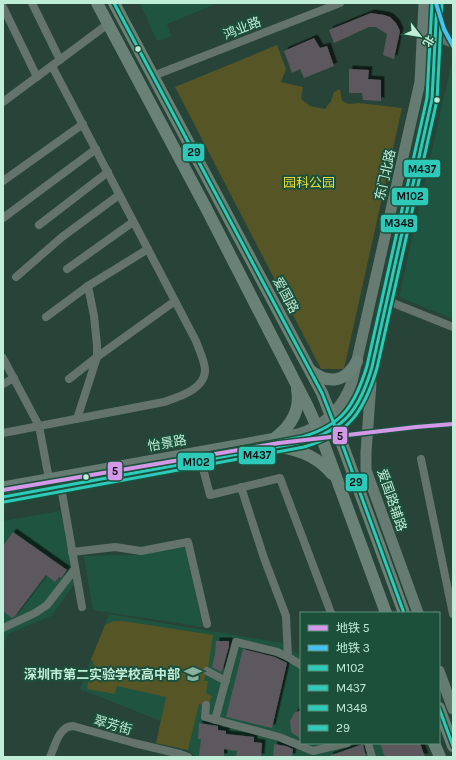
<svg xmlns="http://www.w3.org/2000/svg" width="456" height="760" viewBox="0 0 456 760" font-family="Karla,'Noto Sans SC',sans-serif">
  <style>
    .built { fill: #1f5440 }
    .green { fill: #565525 }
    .building { fill: #5b595d; filter: url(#shadow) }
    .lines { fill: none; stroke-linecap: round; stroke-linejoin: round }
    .minor { stroke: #64746d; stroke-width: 8 }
    .major { stroke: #667b72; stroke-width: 11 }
    .highway { stroke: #6a8177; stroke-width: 12 }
    .bus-1-casing { stroke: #1c503b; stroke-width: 6 }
    .bus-2-casing { stroke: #1c503b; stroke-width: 6 }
    .bus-3-casing { stroke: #1c503b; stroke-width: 6 }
    .bus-4-casing { stroke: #1c503b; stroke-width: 6 }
    .bus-1 { stroke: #2dcaba; stroke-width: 3 }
    .bus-2 { stroke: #2dcaba; stroke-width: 3 }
    .bus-3 { stroke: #2dcaba; stroke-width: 3 }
    .bus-4 { stroke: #2dcaba; stroke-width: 3 }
    .metro-1-casing { stroke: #1c503b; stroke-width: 7 }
    .metro-2-casing { stroke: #1c503b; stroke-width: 7 }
    .metro-1 { stroke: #d398e7; stroke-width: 4 }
    .metro-2 { stroke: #46c1f2; stroke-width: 4 }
    .bus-dot { fill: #c0edd7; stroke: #1c503b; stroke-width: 1.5 }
    .labels { text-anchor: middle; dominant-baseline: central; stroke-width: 4; stroke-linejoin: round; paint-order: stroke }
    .street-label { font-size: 13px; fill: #c0edd7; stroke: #1c503b }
    .park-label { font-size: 13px; fill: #eadb3b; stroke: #1c503b }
    .poi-label { font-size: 13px; font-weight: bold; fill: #c0edd7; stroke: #1c503b; text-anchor: end }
    .line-badge { stroke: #1c503b; stroke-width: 1.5 }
    .pale-badge-label { font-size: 11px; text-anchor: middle; font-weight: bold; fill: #111 }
  </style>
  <defs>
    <filter id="shadow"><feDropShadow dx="3.5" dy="-3.5" stdDeviation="0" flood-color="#0009"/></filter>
  </defs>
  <rect width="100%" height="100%" fill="#284439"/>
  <g class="built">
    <polygon points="140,3 218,3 167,24 171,36 157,41"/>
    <polygon points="453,57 453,319 399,297"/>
    <polygon points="60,511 75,583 51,616 8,634 3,644 3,521"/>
    <polygon points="185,547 203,627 93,610 84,556 135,555"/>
    <polygon points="109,614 281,643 301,656 301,743 420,743 425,757 196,757 188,750 156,743 161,721 80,689"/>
  </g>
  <g class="green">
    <polygon points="277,45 286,69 281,82 303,87 301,99 310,106 325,109 331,101 334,92 340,89 342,101 349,104 359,103 402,108 344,369 321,369 175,87"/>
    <polygon points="114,621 123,621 213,635 209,662 204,681 208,681 206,693 212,696 208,706 199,704 188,750 156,743 166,697 117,686 115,694 87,689 89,676 100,677 91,659 105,625"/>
  </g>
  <g class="building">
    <polygon points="371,13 384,15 390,17 396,23 400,31 394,59 383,55 387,34 376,27 369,27 334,43 329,30"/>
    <polygon points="314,38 320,48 327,46 334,66 304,78 300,69 292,73 284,51"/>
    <polygon points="349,69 369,70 368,79 381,80 381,101 363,100 362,93 349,93"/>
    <polygon points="13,532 67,570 61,578 59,577 55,582 46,575 15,616 12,618 3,611 3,546"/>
    <polygon points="216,641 229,641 229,646 223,668 221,672 212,667 215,654"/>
    <polygon points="243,649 275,657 287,663 272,728 226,717"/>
    <polygon points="301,711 301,739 291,732 290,721 295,712"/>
    <polygon points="199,723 218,726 218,730 226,731 226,734 254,737 254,742 262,743 261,757 236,757 237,751 224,749 224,757 199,756 201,739 198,739"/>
    <polygon points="380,743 420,743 425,757 385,757"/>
    <polygon points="274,744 286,746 293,749 292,757 273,757"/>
    <polygon points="363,744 366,757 329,757 329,756"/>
  </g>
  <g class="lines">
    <g class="minor">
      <polyline points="32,3 60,60"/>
      <polyline points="3,7 37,77"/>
      <polyline points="436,37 453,44"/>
      <polyline points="153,76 340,3"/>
      <polyline points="3,102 108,24"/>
      <polyline points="3,181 83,124"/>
      <polyline points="3,218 96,149"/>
      <polyline points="39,225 108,172"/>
      <polyline points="67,269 133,222"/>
      <polyline points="16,277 62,237 119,195"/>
      <polyline points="388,301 453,327"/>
      <polyline points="46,317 88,286 148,249"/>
      <polyline points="3,358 39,426 49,479"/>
      <polyline points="69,379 97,357 175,301"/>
      <polyline points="3,384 14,378"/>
      <polyline points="77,419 97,357 97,345 94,316 88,286"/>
      <path d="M3,433L164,402C179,397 206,389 205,369C204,359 199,350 196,341L52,66"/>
      <polyline points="421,459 453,614"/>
      <polyline points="201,461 210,495 280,478 331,613"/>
      <polyline points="61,487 82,607"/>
      <polyline points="241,487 264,558 286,616 288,657"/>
      <polyline points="72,552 115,547 141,551 188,542 207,624"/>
      <polyline points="3,628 35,613 47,605 75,569"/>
      <polyline points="207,671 226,681"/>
      <polyline points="206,705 205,717 279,737 313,751 347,743"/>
      <polyline points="215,720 236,642 277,652 288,657 301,665"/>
      <polyline points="368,743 372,757"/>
      <path d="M50,757C55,746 59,726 73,726L134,743L180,754L188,757"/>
    </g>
    <g class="major">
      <polyline points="371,383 366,452 366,470 418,613"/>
      <path d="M3,487L298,434C324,426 343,408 352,382L420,82L424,3"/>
      <path d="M3,497L303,442C344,433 362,406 372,367L432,99L437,3"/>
      <polyline points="439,671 453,709"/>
    </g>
    <g class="highway">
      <polyline points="97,3 206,208 307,405 321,436 386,613"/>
      <polyline points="114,3 322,393 344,449 404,613"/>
      <path d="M311,371C329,385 346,382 357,361"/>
      <path d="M275,438C291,426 301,410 297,389"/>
      <path d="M281,447C300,450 319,458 332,474"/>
      <polyline points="439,708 453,746"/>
      <polyline points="434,743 440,757"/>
    </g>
    <g class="bus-1-casing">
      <path id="bus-1" d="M3,497L303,442C346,429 360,408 372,367L432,99L437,3"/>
    </g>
    <g class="bus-2-casing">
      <path id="bus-2" d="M4,502L304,447C349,434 364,412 377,368L437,100L442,3"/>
    </g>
    <g class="bus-3-casing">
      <path id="bus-3" d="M3,492L302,437C343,425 355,405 367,366L427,98L432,3"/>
    </g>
    <g class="bus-4-casing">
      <g id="bus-4">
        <polyline points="114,3 322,393 344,449 404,613"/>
        <polyline points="439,708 453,746"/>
      </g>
    </g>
    <use href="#bus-1" class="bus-1"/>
    <use href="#bus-2" class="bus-2"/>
    <use href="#bus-3" class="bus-3"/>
    <use href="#bus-4" class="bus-4"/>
    <g class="metro-1-casing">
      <polyline id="metro-1" points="3,490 279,443 416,427 453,424"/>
    </g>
    <g class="metro-2-casing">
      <polyline id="metro-2" points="436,3 444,29 453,46"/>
    </g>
    <use href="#metro-1" class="metro-1"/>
    <use href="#metro-2" class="metro-2"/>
  </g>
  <defs>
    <g id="school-bare" transform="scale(1.38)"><path d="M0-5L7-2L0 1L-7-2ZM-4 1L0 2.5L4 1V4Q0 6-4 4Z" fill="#8bb2a0" stroke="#1c503b" stroke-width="2.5" paint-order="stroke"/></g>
  </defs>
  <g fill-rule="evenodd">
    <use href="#school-bare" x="193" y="674"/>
  </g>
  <g class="bus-dot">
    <circle cx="138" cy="49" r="3.5"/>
    <circle cx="437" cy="100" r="3.5"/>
    <circle cx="86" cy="477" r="3.5"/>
  </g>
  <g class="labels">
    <g class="street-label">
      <text transform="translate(242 28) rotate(-21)">鸿业路</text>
      <text transform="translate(385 175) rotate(-77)">东门北路</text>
      <text transform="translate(286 295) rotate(62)">爱国路</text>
      <text transform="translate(167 443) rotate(-10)">怡景路</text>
      <text transform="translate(392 500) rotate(71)">爱国路辅路</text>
      <text transform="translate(113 725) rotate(16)">翠芳街</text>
    </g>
    <g class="park-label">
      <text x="309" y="182">园科公园</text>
    </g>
    <g class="poi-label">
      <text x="180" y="674">深圳市第二实验学校高中部</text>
    </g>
  </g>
  <g class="line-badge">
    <rect x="182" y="143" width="23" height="19" rx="4" fill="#2dcaba"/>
    <rect x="403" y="159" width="38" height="19" rx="4" fill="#2dcaba"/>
    <rect x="391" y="187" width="38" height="19" rx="4" fill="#2dcaba"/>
    <rect x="380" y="214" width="38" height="19" rx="4" fill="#2dcaba"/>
    <rect x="332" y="426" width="16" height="19" rx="4" fill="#d398e7"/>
    <rect x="238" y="446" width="38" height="19" rx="4" fill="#2dcaba"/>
    <rect x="177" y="452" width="38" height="19" rx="4" fill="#2dcaba"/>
    <rect x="107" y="461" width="16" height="20" rx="4" fill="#d398e7"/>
    <rect x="345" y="473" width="23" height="19" rx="4" fill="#2dcaba"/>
  </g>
  <g class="pale-badge-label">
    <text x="194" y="156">29</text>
    <text x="422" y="173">M437</text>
    <text x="410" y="200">M102</text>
    <text x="399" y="227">M348</text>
    <text x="340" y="440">5</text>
    <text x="257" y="459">M437</text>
    <text x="196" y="466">M102</text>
    <text x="115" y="475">5</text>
    <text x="356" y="486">29</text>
  </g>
  <rect width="456" height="760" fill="none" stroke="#c0edd7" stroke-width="8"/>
  <rect x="300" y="612" width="140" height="132" fill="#1c503b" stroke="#5e8f79"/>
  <rect x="308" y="625" width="20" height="6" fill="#d398e7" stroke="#5e8f79"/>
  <text x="336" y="632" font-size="12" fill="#c0edd7">地铁 5</text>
  <rect x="308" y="645" width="20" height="6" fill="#46c1f2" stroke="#5e8f79"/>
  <text x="336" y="652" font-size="12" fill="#c0edd7">地铁 3</text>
  <rect x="308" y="665" width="20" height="6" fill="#2dcaba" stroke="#5e8f79"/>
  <text x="336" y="672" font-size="12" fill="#c0edd7">M102</text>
  <rect x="308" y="685" width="20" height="6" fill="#2dcaba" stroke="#5e8f79"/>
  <text x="336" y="692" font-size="12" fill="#c0edd7">M437</text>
  <rect x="308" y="705" width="20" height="6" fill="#2dcaba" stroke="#5e8f79"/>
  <text x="336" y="712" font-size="12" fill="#c0edd7">M348</text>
  <rect x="308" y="725" width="20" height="6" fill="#2dcaba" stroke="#5e8f79"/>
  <text x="336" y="732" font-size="12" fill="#c0edd7">29</text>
  <g transform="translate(420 36) rotate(121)" stroke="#1c503b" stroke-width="3" paint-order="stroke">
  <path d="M0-3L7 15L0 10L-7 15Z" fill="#c0edd7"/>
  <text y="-6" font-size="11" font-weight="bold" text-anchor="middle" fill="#c0edd7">北</text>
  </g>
</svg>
